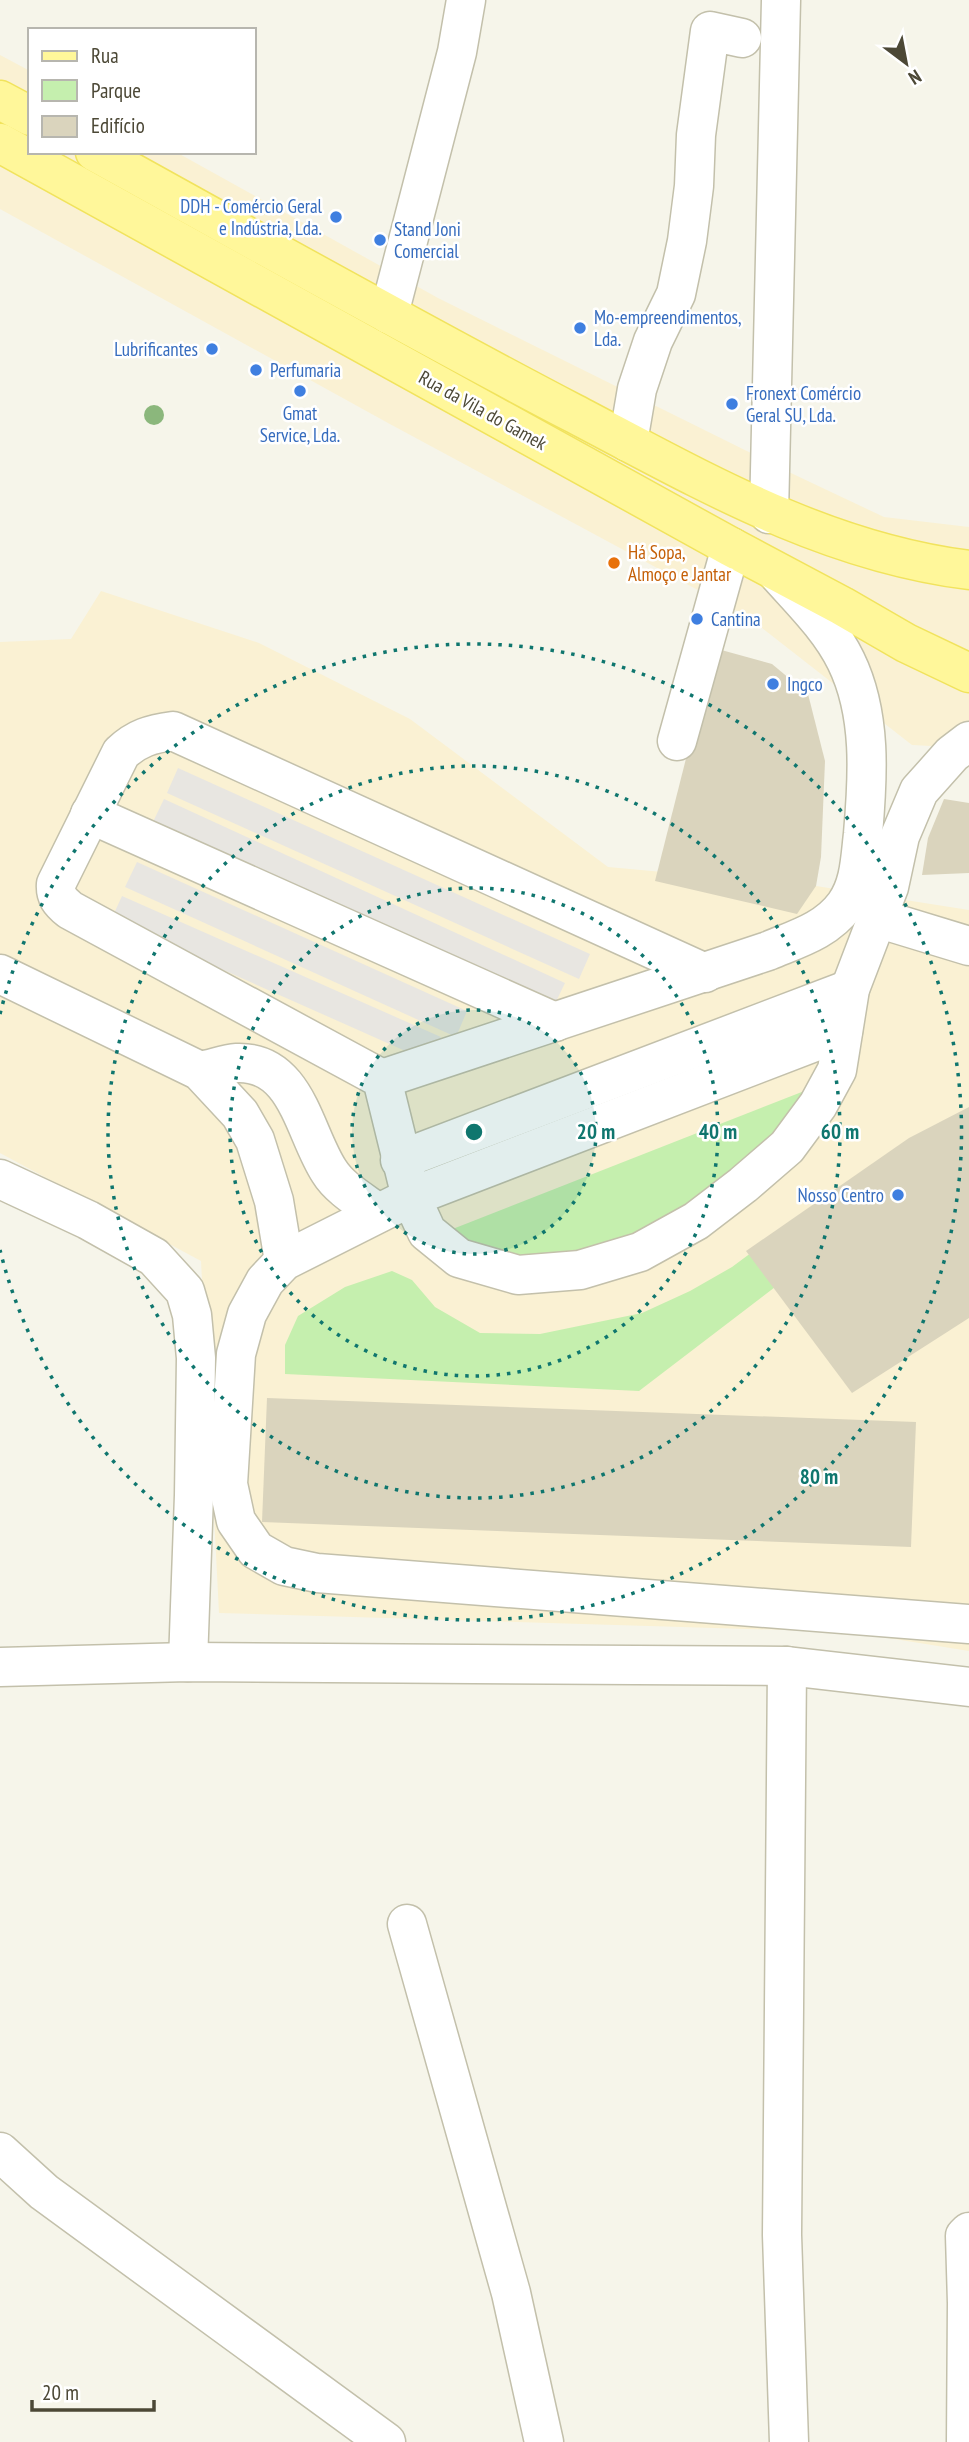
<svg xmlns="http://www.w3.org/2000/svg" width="969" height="2442" viewBox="0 0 969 2442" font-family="'PT Sans Narrow',sans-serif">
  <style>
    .commercial { fill: #faf1d3 }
    .green { fill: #c5efae }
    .parking { fill: #e8e6e1 }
    .building { fill: #dad4bd }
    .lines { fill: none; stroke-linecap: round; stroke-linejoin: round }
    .minor-casing { stroke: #c3c0ab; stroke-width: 41 }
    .major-casing { stroke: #f1e35d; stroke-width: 41 }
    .minor { stroke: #fff; stroke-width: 38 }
    .major { stroke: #fff79a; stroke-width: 38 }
    .tree { fill: #8bb77c }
    .ring { fill: none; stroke: #0f766e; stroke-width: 3.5; stroke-dasharray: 3.5 7 }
    .shop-dot { fill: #3f7fe0; stroke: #fff; stroke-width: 2.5 }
    .food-dot { fill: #e8710a; stroke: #fff; stroke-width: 2.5 }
    .labels { text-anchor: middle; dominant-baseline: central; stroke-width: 5; stroke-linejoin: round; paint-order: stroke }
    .shop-label { font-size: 19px; fill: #366cbe; stroke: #fff; text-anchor: start }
    .street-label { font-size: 19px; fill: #4c4836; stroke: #fff }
    .food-label { font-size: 19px; fill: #c56008; stroke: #fff; text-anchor: start }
    .centre { fill: #0f766e; stroke: #fff; stroke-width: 3.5 }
    .ring-label { font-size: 21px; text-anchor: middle; font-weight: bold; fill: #0f766e; stroke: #fff; stroke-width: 5; stroke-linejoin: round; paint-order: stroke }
  </style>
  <rect width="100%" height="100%" fill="#f6f5ea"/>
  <g class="commercial">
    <polygon points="0,55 30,71 30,152 176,152 438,298 793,474 884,517 969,527 969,748 912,745 748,617 388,423 0,209"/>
    <polygon points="101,591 259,643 410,719 608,867 816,886 969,910 969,1651 851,1632 219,1613 201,1261 0,1153 0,642 71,639"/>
  </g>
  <g class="green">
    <polygon points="812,1088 781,1130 695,1206 592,1253 491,1258 445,1232"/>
    <polygon points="771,1238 796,1271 639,1391 285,1374 285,1345 298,1316 345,1287 392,1271 412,1280 435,1307 480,1333 540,1334 642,1313 690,1291 732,1267"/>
  </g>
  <g class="parking">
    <polygon points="178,768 590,954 579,979 167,793"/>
    <polygon points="164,799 565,983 552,1010 151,826"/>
    <polygon points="137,862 467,1011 456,1037 125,887"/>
    <polygon points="122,896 441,1037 430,1062 111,920"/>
  </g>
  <g class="building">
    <polygon points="714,648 772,664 808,694 825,761 821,857 816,886 797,914 655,881"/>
    <polygon points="944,799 969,803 969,873 922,875 928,838"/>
    <polygon points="969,1107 969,1318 852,1393 746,1251 909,1138"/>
    <polygon points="267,1398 916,1422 911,1547 262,1522"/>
  </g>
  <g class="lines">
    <g class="minor-casing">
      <g id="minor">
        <polyline points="389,314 457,52 466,0"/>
        <polyline points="628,442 637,389 653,341 676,294 687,241 694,186 696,135 710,31 742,38"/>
        <polyline points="769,514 781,0"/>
        <polyline points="677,741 731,547"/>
        <polyline points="90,814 555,1022"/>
        <polyline points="877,918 969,946"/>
        <path d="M705,973L173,731C151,734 137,738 121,753L56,884C55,896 60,902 70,910L382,1079L411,1197L427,1232L459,1258L518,1275L580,1270L640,1252L696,1221L743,1185L787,1147L818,1105L837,1070L850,989L889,887L900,836L919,791L952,754L969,741"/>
        <polyline points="0,974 200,1071 240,1114 255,1140 274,1201 284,1261"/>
        <polyline points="843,1031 411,1197 284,1261 265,1281 247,1314 236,1354 228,1484 236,1521 256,1550 284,1566 317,1573 969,1624"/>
        <path d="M200,1071C212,1069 225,1064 237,1063C297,1061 304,1133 329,1171C340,1189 362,1201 378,1213"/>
        <path d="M382,1079L768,951C796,939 826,931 845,905C860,884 860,859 863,834C868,777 872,714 846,661C830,628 801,600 777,573"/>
        <polyline points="400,1160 850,989"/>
        <polyline points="0,1179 88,1220 154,1257 185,1291 192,1315 196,1358 194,1495 188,1662"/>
        <polyline points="787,1666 782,2235 789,2442"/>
        <polyline points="0,1667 188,1662 787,1666 969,1687"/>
        <polyline points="407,1924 511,2293 544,2442"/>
        <polyline points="0,2152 44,2192 386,2442"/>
        <polyline points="966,2442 967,2303 965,2236 969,2232"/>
      </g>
    </g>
    <g class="major-casing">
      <g id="major">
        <polyline points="0,100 30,116"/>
        <polyline points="0,143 731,547 842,606 906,643 969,673"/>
        <path d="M95,152C254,240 412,329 573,413C701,480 824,552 969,570"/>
      </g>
    </g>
    <use href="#minor" class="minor"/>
    <use href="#major" class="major"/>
  </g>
  <circle class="tree" cx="154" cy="415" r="10"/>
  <circle cx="474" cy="1132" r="122" fill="#0f766e" fill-opacity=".12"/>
  <g class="ring">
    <circle cx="474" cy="1132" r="122"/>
    <circle cx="474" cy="1132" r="244"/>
    <circle cx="474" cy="1132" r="366"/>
    <path d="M0 1014A488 488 0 1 1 0 1250"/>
  </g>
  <g class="shop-dot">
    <circle cx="336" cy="217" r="7"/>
    <circle cx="380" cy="240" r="7"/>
    <circle cx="580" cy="328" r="7"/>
    <circle cx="212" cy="349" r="7"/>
    <circle cx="256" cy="370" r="7"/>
    <circle cx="300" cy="391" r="7"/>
    <circle cx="732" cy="404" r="7"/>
    <circle cx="697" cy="619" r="7"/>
    <circle cx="773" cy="684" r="7"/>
    <circle cx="898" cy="1195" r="7"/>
  </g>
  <circle class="food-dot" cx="614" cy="563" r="7"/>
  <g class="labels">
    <g class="shop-label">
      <text x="322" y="206" text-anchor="end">DDH - Comércio Geral<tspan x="322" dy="22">e Indústria, Lda.</tspan></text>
      <text x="394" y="229">Stand Joni<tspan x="394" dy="22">Comercial</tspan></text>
      <text x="594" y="317">Mo-empreendimentos,<tspan x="594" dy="22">Lda.</tspan></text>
      <text x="198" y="349" text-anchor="end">Lubrificantes</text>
      <text x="270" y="370">Perfumaria</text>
      <text x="746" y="393">Fronext Comércio<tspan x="746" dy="22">Geral SU, Lda.</tspan></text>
      <text x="300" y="413" text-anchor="middle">Gmat<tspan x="300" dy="22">Service, Lda.</tspan></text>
      <text x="711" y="619">Cantina</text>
      <text x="787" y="684">Ingco</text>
      <text x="884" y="1195" text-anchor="end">Nosso Centro</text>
    </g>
    <g class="street-label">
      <text transform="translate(483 410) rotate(29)">Rua da Vila do Gamek</text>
    </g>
    <g class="food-label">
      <text x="628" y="552">Há Sopa,<tspan x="628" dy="22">Almoço e Jantar</tspan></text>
    </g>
  </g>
  <circle cx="474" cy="1132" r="10" class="centre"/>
  <g class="ring-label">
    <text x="596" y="1139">20 m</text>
    <text x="718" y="1139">40 m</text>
    <text x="840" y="1139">60 m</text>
    <text x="819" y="1484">80 m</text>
  </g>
  <rect x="28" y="28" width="228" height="126" fill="#ffffff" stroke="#b7b6af" stroke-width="2"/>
  <rect x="42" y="51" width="35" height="10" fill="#fff79a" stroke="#b7b6af" stroke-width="2"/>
  <text x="91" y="63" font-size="21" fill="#4c4836">Rua</text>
  <rect x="42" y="80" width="35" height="21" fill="#c5efae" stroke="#b7b6af" stroke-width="2"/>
  <text x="91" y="98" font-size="21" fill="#4c4836">Parque</text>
  <rect x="42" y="116" width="35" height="21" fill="#dad4bd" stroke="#b7b6af" stroke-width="2"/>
  <text x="91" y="133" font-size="21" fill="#4c4836">Edifício</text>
  <g transform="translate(906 63) rotate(148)" stroke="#ffffff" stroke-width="5" paint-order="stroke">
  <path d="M0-5L12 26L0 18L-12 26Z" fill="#4c4836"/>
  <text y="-10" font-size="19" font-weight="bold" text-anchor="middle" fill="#4c4836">N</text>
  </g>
  <path d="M32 2400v10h122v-10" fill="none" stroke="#4c4836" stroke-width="3.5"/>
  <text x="42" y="2400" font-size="21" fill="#4c4836" stroke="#ffffff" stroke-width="5" paint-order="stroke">20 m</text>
</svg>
